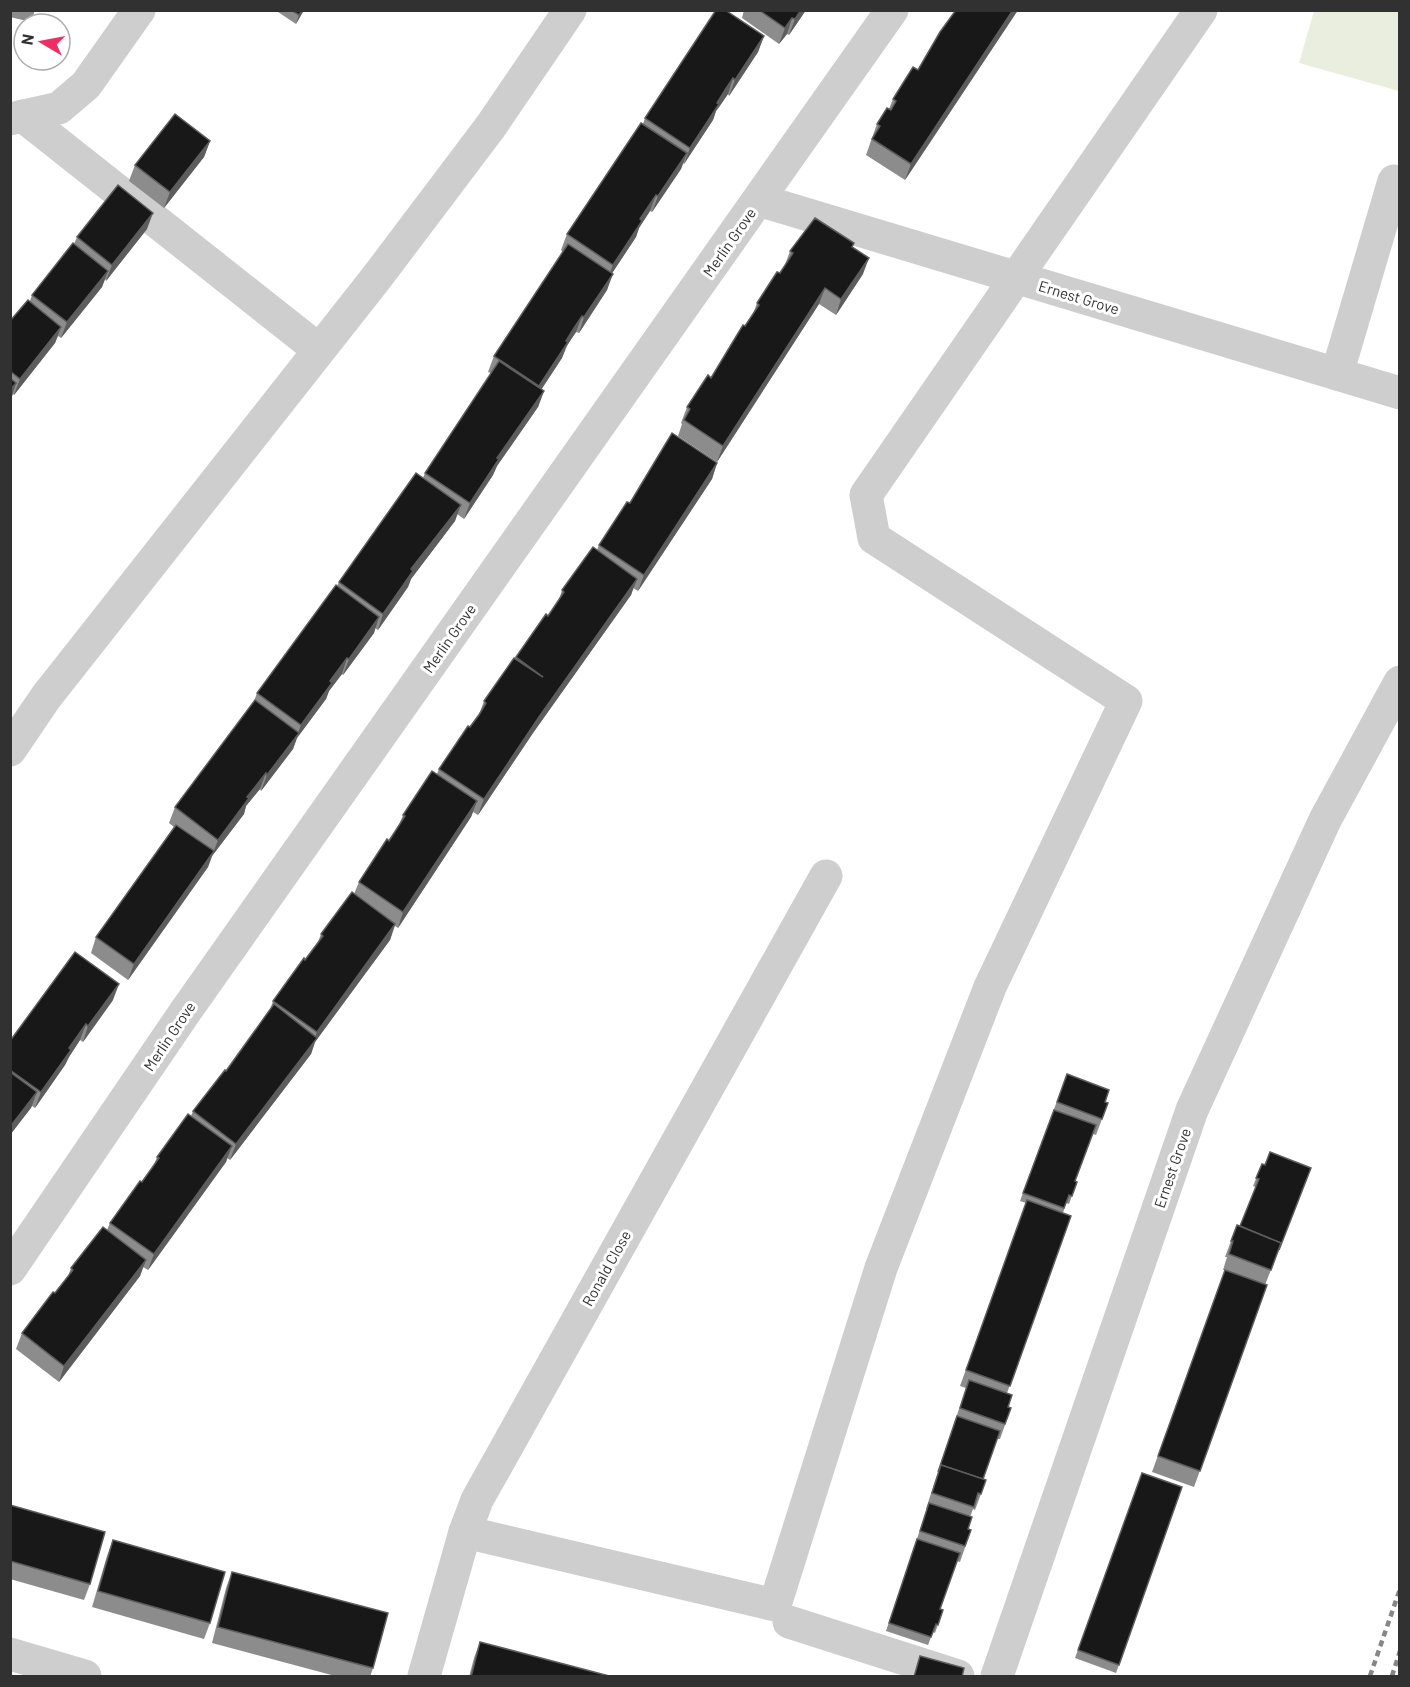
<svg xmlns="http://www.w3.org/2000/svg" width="1410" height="1687" viewBox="0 0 1410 1687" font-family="Barlow,sans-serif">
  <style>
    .green { fill: #eaeede }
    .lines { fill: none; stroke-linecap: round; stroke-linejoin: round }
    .minor { stroke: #cecece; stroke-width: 33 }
    .rail { stroke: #868686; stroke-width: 4.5; stroke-dasharray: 6 4.5; stroke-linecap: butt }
    .wall { fill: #8c8c8c }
    .shaded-wall { fill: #5d5d5d }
    .building { fill: #181818; stroke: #5d5d5d; stroke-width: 1.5 }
    .labels { text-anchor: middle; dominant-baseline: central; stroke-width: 6; stroke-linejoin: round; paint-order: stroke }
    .street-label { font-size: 15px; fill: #313131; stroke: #fff }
  </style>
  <rect width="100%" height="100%" fill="#fff"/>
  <polygon class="green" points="1314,11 1399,11 1399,91 1299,63"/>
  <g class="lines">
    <g class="minor">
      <polyline points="23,116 319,350"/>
      <polyline points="10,119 59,108 86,85 139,10"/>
      <polyline points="759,200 1400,393"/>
      <polyline points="1337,374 1394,181"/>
      <polyline points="10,750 46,697 377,277 491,126 570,10"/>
      <polyline points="10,1269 185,1012 892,10"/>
      <polyline points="465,1532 775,1605 881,1268 990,987 1126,701 874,538 866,495 1201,10"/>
      <polyline points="789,1622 958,1676"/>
      <polyline points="10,1654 85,1676"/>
      <polyline points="424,1676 465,1532 477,1500 826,876"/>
      <polyline points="997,1676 1192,1110 1325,820 1400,682"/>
    </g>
    <g class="rail">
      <polyline points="1370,1676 1400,1589"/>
      <polyline points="1392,1676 1400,1651"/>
    </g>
  </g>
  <g class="wall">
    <polygon points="10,10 35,10 31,22 10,17"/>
    <polygon points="275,10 304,10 296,24"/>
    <polygon points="744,10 806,10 789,35 787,34 779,44 742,18"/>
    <polygon points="1018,10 905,180 866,155 877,124 889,109 893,99 918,70"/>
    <polygon points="764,36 758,52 729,96 728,94 720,106 716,111 713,120 684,164 683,163 681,169 652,212 650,211 639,228 636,237 612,273 607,290 579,333 576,332 568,344 562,358 541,390 544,391 538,407 497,466 493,475 464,519 457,514 455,521 411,579 408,587 378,630 375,628 374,633 343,675 342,674 329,691 326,699 297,738 293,749 261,791 260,789 246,806 244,814 212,856 208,867 128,980 91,953 96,937 174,827 169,823 175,807 253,704 257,693 337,586 339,582 423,478 425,473 491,373 488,372 494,356 563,252 561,250 567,234 643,124 645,118"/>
    <polygon points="210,141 204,157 164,208 129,181 135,165"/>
    <polygon points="147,229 106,281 105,279 102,287 61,338 58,336 55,343 14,395 13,394 11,399 10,321 30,301 32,295 74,244 77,237"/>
    <polygon points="854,243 852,247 863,274 836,315 819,304 717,462 678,436 682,424 681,423 687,407 711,378 753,314 757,303 785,265 790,251"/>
    <polygon points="717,463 712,479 638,591 633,588 631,595 533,733 478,815 473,812 471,817 398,928 395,926 390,940 315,1042 311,1054 230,1160 227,1158 226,1162 148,1270 143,1267 140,1276 59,1382 16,1349 22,1333 68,1276 71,1268 107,1230 110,1223 154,1165 157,1157 191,1116 193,1111 226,1071 270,1010 273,1001 318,942 321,934 354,894 359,882 399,825 403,815 437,774 439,769 480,712 484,701 516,657 548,616 559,600 562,590 597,550 599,545 630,503"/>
    <polygon points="113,1000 83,1042 80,1040 69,1057 65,1065 35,1108 32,1106 10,1135 10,1041"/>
    <polygon points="1067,1074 1105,1102 1102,1119 1096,1135 1093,1134 1075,1181 1077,1182 1069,1204 1066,1203 1063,1213 1071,1216 1007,1393 1008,1407 1011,1408 1000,1439 997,1439 983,1479 981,1494 975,1510 973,1509 970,1517 968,1529 971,1530 960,1562 957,1561 940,1609 943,1610 935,1633 933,1632 928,1645 886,1631 927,1509 926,1509 935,1481 966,1388 960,1386 1026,1203 1020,1201"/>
    <polygon points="1262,1164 1311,1168 1265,1285 1267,1285 1194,1487 1152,1472 1225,1270 1223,1270 1227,1257 1225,1257 1231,1241 1240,1226 1256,1187 1253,1186"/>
    <polygon points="1142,1473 1182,1487 1116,1673 1075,1658"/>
    <polygon points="10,1505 90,1584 84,1600 10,1579"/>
    <polygon points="113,1540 210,1623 204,1639 92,1607 107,1556"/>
    <polygon points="232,1572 373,1668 370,1677 339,1677 212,1643 226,1588"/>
    <polygon points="480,1642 613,1677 469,1677 474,1658"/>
  </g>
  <g class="shaded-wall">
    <polygon points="302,10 304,10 296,24 299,15"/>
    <polygon points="801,10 806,10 789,35 795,19"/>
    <polygon points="1013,10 1018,10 905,180 911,164"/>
    <polygon points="792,18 787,34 779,44 785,28"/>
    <polygon points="764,36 758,52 729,96 735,80"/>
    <polygon points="733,78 728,94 716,111 713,120 684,164 690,148"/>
    <polygon points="210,141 204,157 164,208 170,192"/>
    <polygon points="687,153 681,169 652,212 658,196"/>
    <polygon points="656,195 650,211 639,228 636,237 607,281 613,265 640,219"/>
    <polygon points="153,213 147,229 106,281 112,265"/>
    <polygon points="869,258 863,274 836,315 841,299"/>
    <polygon points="108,271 102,287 61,338 67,322"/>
    <polygon points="613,274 607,290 579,333 584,317"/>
    <polygon points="825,288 819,304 717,462 723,446"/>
    <polygon points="582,316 576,332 566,347 562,358 533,402 539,386 566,341"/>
    <polygon points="61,327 55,343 14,395 20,379"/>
    <polygon points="16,383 11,399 10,390"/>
    <polygon points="544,391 538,407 497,466 493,475 464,519 470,503 497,458"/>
    <polygon points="717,463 712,479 638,591 644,575"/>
    <polygon points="461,505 455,521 411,579 408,587 378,630 383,614 411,569"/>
    <polygon points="637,579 631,595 533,733 478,815 484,799 539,717"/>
    <polygon points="379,617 374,633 343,675 349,659"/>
    <polygon points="347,658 342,674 329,691 326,699 297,738 293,749 261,791 267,775 297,736 301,725 330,681"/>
    <polygon points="266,773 260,789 246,806 244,814 212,856 218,840 247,797"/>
    <polygon points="477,801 471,817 398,928 403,912"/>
    <polygon points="214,851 208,867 128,980 134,964"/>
    <polygon points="395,924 390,940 315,1042 311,1054 230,1160 236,1144 313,1043 317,1032"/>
    <polygon points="119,984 113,1000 83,1042 88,1026"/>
    <polygon points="86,1024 80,1040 69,1057 65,1065 35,1108 41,1092 69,1048"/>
    <polygon points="37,1092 31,1108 10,1135 10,1127"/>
    <polygon points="232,1146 226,1162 148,1270 154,1254"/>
    <polygon points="146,1260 140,1276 59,1382 64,1366"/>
  </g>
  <g class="building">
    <polygon points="291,10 302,10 299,15"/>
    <polygon points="716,10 725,10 764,36 735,80 733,78 725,90 717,103 719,104 690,148 645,118"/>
    <polygon points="759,10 801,10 795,19 792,18 785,28"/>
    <polygon points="956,10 1013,10 911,164 872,139 880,126 877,124 887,108 891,110 896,101 893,99 913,67 918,70 940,32"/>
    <polygon points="175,114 210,141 170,192 135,165"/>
    <polygon points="641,123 687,153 658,196 656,195 640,219 642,221 613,265 567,234"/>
    <polygon points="118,185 153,213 112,265 77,237"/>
    <polygon points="815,218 854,243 852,247 869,258 841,299 825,288 723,446 684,420 690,409 687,407 708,375 711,378 743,325 745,326 759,305 757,303 777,272 780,273 793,253 790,251"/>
    <polygon points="73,243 108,271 67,322 32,295"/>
    <polygon points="568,244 613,274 584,317 582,316 574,328 566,341 568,342 539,386 494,356"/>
    <polygon points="28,300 61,327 20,379 10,371 10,321"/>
    <polygon points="499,361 544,391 497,458 499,459 470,503 425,473"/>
    <polygon points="10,378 16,383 10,390"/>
    <polygon points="672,433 717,463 644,575 599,545 627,502 630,503"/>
    <polygon points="416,473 461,505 411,569 413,571 383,614 339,582"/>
    <polygon points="593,547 637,579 539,717 484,799 439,769 468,726 470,727 479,715 486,703 484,701 514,658 543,677 516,657 546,614 548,616 564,592 562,590"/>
    <polygon points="336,585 379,617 349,659 347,658 330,681 332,683 301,725 257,693"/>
    <polygon points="255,700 299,733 267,775 266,773 247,797 249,798 218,840 175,807"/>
    <polygon points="432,771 477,801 403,912 359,882 387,839 389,841 405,816 403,815"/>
    <polygon points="176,825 214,851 134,964 96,937"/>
    <polygon points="352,892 395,924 317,1032 273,1001 304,958 305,960 323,936 321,934"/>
    <polygon points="75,952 119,984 88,1026 86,1024 69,1048 71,1050 41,1092 10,1070 10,1041"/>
    <polygon points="274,1004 317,1038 236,1144 193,1111 225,1070 226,1071"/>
    <polygon points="10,1072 37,1092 10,1127"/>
    <polygon points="1067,1074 1109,1090 1105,1102 1108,1103 1102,1119 1057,1102"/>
    <polygon points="1054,1110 1096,1125 1075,1181 1077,1182 1072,1196 1069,1195 1064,1208 1023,1193"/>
    <polygon points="188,1114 232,1146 154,1254 110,1223 140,1181 142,1182 159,1158 157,1157"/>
    <polygon points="1270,1152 1311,1168 1279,1250 1281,1243 1240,1226 1259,1179 1256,1178 1262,1164 1265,1165"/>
    <polygon points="1027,1200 1071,1216 1010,1386 966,1370"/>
    <polygon points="1237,1225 1281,1243 1271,1270 1229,1254 1233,1241 1231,1241"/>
    <polygon points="103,1227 146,1260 64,1366 22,1333 53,1292 55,1293 73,1270 71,1268"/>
    <polygon points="1225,1270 1267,1285 1200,1471 1158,1456"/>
    <polygon points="969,1380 1012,1395 1008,1407 1011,1408 1005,1424 960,1408"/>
    <polygon points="957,1416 1000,1431 983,1479 941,1465 938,1472"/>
    <polygon points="941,1465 986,1480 981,1494 978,1493 974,1507 932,1493"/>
    <polygon points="1142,1473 1182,1487 1119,1665 1078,1650"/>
    <polygon points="929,1503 972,1517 968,1529 971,1530 965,1546 920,1531"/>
    <polygon points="10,1505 105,1532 90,1584 10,1561"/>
    <polygon points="917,1539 960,1553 940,1609 943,1610 938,1625 936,1624 931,1637 889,1623"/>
    <polygon points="113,1540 225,1572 210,1623 98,1591"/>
    <polygon points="232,1572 388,1613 373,1668 218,1627"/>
    <polygon points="480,1642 613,1677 471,1677"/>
    <polygon points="920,1656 964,1668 962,1677 914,1677"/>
  </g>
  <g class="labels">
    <g class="street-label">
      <text transform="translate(729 242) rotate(-55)">Merlin Grove</text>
      <text transform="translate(1079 297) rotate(17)">Ernest Grove</text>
      <text transform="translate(449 638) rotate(-55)">Merlin Grove</text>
      <text transform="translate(169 1036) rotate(-56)">Merlin Grove</text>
      <text transform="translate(1172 1168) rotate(-71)">Ernest Grove</text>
      <text transform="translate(606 1268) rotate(-61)">Ronald Close</text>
    </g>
  </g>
  <rect width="1410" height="1687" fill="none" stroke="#313131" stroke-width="24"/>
  <g transform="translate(42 42) rotate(280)"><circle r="28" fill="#ffffff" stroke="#adadad" stroke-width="1.5"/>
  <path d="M0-4.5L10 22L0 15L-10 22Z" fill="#ed2e63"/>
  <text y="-9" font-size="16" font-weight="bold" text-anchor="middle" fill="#313131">N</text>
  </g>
</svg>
